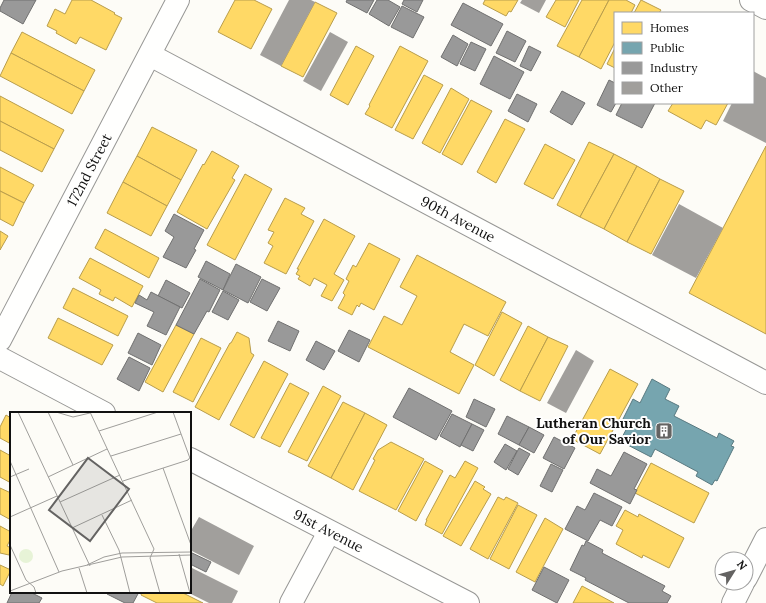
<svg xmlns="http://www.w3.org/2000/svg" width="766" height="603" viewBox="0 0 766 603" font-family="Lora,serif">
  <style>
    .homes { fill: #ffd966; stroke: #b89d4c }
    .public { fill: #76a5af; stroke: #587980 }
    .industry { fill: #999; stroke: #707070 }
    .building { fill: #a19f9c }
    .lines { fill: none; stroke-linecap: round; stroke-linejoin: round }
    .street-casing { stroke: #979795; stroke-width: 24 }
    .street { stroke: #fffffe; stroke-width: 22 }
    .labels { text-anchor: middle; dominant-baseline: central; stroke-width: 4; stroke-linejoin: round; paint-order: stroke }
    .street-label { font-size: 14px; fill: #111; stroke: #fff }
    .poi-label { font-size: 14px; font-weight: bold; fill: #111; stroke: #fff; text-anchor: end }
    .inset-road { fill: none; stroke: #9f9e9b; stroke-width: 1 }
    .view { fill: #646362; fill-opacity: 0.15; stroke: #646362; stroke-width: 2 }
    .inset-edge { fill: none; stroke: #111; stroke-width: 2 }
  </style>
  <rect width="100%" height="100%" fill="#fdfcf7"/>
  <g class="homes">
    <polygon points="72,0 91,0 115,13 114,14 122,18 106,50 80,37 76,44 56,33 57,31 47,26 55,9 65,14"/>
    <polygon points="235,0 254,0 272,9 251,49 218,32"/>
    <polygon points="485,0 518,0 511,12 509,11 506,16 483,4"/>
    <polygon points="556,0 579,0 565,27 546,17"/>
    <polygon points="582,0 609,0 579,57 557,46"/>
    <polygon points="609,0 626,0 635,5 631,13 615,13 615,42 601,69 579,57"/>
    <polygon points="641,0 661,10 659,13 634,13"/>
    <polygon points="315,2 337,13 303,77 281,66"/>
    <polygon points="22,32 95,70 84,91 11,53"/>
    <polygon points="356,46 374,56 348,105 330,95"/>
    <polygon points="400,46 428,61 392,128 365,114 370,106 369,105"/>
    <polygon points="615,48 615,68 607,64"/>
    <polygon points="11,53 84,91 72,114 0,76"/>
    <polygon points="424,75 443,85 413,139 395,130"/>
    <polygon points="451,88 469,99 440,153 422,143"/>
    <polygon points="0,96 64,130 54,149 0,121"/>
    <polygon points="471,100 492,111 462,165 442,154"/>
    <polygon points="673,103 728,103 716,125 706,120 701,129 668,111"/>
    <polygon points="505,119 525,129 496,183 477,172"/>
    <polygon points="0,121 54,149 42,172 0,150"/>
    <polygon points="152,127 197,150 181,180 137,156"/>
    <polygon points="589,142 614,154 580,217 557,205"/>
    <polygon points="545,144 575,160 553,199 524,184"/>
    <polygon points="766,146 766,334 689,293"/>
    <polygon points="212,151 239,166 232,178 235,180 207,229 177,212 203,164 204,165"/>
    <polygon points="614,154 637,166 604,229 580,217"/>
    <polygon points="137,156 181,180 167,206 123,182"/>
    <polygon points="637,166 660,179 627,242 604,229"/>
    <polygon points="0,167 34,185 24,203 0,191"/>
    <polygon points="245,174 272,189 235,260 207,245"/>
    <polygon points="660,179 684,191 651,254 627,242"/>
    <polygon points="123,182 167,206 151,236 107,213"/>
    <polygon points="0,191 24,203 13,226 0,219"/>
    <polygon points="285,198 305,208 301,214 314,221 286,274 264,263 273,246 268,243 274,232 268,230"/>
    <polygon points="324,219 355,236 334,274 344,280 332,301 321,296 327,285 314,278 310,286 298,279 300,276 296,274 299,269 297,269"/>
    <polygon points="105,229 159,258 149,278 95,248"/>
    <polygon points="0,231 8,236 0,250"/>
    <polygon points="369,243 400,259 374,310 361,303 359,307 357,305 352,315 338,308 345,295 343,293 349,281 346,279 353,265 356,267"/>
    <polygon points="417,255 506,302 488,336 464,324 450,352 474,365 459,394 368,347 384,316 402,325 417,296 400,287"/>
    <polygon points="90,258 143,286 132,307 115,297 113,301 99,294 101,290 79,278"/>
    <polygon points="73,288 128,316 118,336 63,308"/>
    <polygon points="502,312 522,323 494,376 475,365"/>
    <polygon points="58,318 113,345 102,365 48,338"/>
    <polygon points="176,325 194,334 163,392 145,382"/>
    <polygon points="528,326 548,337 520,391 500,380"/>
    <polygon points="237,332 249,338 251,353 254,355 219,420 195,407 230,343 231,343"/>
    <polygon points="548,337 568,346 540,401 520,391"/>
    <polygon points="201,338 221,348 193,402 173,392"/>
    <polygon points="264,361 288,374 254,438 230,425"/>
    <polygon points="610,369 638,384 600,454 572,439"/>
    <polygon points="290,383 309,393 280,447 261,438"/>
    <polygon points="323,386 341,396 307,461 288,452"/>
    <polygon points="343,402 365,413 331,478 308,466"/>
    <polygon points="365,413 387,425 353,490 331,478"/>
    <polygon points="6,415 11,418 11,444 0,438 0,427"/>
    <polygon points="391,442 424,459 396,510 359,491 375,460 373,459 378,450"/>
    <polygon points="0,450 11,456 11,483 0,477"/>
    <polygon points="425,461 443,471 416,521 398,511"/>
    <polygon points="465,461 478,468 442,534 425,525 427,520 426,520 450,475 455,478"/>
    <polygon points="651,463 709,493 694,523 635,493"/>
    <polygon points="475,481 485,487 483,489 491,494 461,546 443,536"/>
    <polygon points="0,488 11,493 11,520 0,514"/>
    <polygon points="498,497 504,500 506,497 518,503 488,559 470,549"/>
    <polygon points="518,505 537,515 509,569 490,559"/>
    <polygon points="625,510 638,517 639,514 684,538 669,568 643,555 642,558 616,544 623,530 616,526"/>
    <polygon points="545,518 563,529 535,582 516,572"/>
    <polygon points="0,526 11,532 11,538 7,546 11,548 9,555 0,553"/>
    <polygon points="0,565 11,570 3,586 0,584"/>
    <polygon points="582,586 614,603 573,603"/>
    <polygon points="142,592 181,592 203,603 157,603 141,595"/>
  </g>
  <polygon class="public" points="652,379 670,389 665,399 679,406 674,416 717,438 719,433 734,441 731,446 734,447 717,481 715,480 712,485 696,476 698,472 655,449 651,457 620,441 627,428 620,425 633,399 640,403"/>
  <g class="industry">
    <polygon points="4,0 36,0 23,24 0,11 0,8"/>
    <polygon points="347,0 374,0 367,13 346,2"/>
    <polygon points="377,0 388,0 400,7 389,26 369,14"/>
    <polygon points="404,0 423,0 417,12 402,4"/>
    <polygon points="463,3 503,24 491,46 451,25"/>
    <polygon points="402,6 424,17 413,38 391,27"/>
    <polygon points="507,31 526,41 515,62 496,53"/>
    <polygon points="453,35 468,44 457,66 441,57"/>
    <polygon points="471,42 486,49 475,71 460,64"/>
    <polygon points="529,46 541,52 531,71 520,66"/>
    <polygon points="494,56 524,72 510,99 480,84"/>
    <polygon points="609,80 615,83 616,103 611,112 597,105"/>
    <polygon points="562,91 585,103 572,125 550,112"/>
    <polygon points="517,94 537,104 528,122 508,111"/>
    <polygon points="622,103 655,103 642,128 616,115"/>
    <polygon points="174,214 204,230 194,249 196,250 186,268 163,257 174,237 165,231"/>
    <polygon points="206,261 230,274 223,290 198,277"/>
    <polygon points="236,264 261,277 248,303 223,290"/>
    <polygon points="200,279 220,290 209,312 207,311 194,334 176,325"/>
    <polygon points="262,279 280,288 267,311 250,302"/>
    <polygon points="166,280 190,293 182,308 158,296"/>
    <polygon points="223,291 239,300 228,320 212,312"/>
    <polygon points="151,292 180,307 166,335 147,326 154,312 135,303 139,295 147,300"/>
    <polygon points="278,321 299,331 290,351 268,341"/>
    <polygon points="349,330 370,340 359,362 338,351"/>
    <polygon points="138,333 161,345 152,365 128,353"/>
    <polygon points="316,341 335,351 324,370 306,360"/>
    <polygon points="129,357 150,368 139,391 117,379"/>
    <polygon points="409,388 452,411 436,440 393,417"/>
    <polygon points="474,399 495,409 486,427 466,417"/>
    <polygon points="452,414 472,424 460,447 440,436"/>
    <polygon points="507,416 529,427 519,445 498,434"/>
    <polygon points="472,424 484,430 473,451 461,445"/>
    <polygon points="529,427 544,435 534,453 519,445"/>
    <polygon points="554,437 575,448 564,469 543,458"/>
    <polygon points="505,444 517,451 506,470 494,462"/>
    <polygon points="519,448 530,454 518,475 508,469"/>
    <polygon points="624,452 647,464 634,489 637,490 630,504 590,483 597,469 611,476"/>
    <polygon points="551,464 563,470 552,492 540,486"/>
    <polygon points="594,493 622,507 612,526 600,520 588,541 565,529 577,506 585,510"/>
    <polygon points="586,541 603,550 602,553 665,586 662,591 671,596 667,603 629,603 585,580 586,578 570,570 582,545 584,546"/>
    <polygon points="190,552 211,562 206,572 190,564"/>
    <polygon points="544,567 569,580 557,603 532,590"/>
    <polygon points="12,592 30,592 42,598 39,603 7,603"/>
    <polygon points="108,592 139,592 133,603 125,603 107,594"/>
  </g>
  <g class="building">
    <polygon points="289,0 311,0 315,2 281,66 260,55"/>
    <polygon points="522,0 546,0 539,13 520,3"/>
    <polygon points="330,32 348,42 321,91 303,81"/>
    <polygon points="753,71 766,78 766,143 723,121 732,103 753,103"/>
    <polygon points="679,204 723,228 696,278 652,255"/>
    <polygon points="576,350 594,361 566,413 547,403"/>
    <polygon points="199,517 254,546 239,575 190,550 190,528 192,529"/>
    <polygon points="190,567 238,591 232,603 209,603 187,592 190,592"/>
  </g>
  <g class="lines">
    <g class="street-casing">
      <g id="street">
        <polyline points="751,0 766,8"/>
        <path id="s1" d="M150,55L766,383"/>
        <path id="s2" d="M0,340L178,0"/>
        <polyline points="0,358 104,413"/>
        <path id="s3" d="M190,459L468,603"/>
        <polyline points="746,578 766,539"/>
        <polyline points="291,603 329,532"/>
        <polyline points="733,603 743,583"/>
      </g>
    </g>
    <use href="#street" class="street"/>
  </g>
  <defs>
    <g id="building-square" transform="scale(0.9)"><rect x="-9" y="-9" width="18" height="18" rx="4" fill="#646362" stroke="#fff"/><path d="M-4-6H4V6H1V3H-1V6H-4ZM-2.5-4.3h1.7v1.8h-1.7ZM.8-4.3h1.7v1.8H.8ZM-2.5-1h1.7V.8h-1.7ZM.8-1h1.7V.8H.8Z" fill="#fff"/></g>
  </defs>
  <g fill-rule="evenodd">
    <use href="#building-square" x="664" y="431"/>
  </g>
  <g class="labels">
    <g class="street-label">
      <text stroke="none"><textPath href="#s2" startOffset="192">172nd Street</textPath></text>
      <text stroke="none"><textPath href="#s1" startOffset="349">90th Avenue</textPath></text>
      <text stroke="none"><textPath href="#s3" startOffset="156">91st Avenue</textPath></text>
    </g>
    <g class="poi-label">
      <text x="651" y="423">Lutheran Church<tspan x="651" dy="16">of Our Savior</tspan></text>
    </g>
  </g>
  <g transform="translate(10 412)">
    <rect width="181" height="181" fill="#fdfcf7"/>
    <path d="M9 144a7 7 0 1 1 14 0a7 7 0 1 1-14 0Z" fill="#e7f3d7"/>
    <path class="inset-road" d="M8,0L80,154M38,0L63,53M46,0L63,5L80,1M80,0L144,137L140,146L150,181M163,0L181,49M89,19L148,0M101,44L171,22M0,49L49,160M153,56L181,133M0,65L19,57M38,65L97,37M113,69L178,48L181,44M50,90L110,63M92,103L109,138L120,181M0,105L47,84M62,116L122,88M0,133L16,168L24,175L26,181M169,142L180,181M77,153L94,145L112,141L181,140M69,156L77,181M0,179L52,159L112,145L181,143"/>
    <path class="view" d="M78,46L119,77L80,129L39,98Z"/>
    <rect width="181" height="181" class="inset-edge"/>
  </g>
  <rect x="614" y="12" width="140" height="92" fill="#ffffff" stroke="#a0a0a0"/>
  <rect x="622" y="22" width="20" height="12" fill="#ffd966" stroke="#a0a0a0"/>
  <text x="650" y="32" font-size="12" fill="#111111">Homes</text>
  <rect x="622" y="42" width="20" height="12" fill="#76a5af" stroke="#a0a0a0"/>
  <text x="650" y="52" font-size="12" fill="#111111">Public</text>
  <rect x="622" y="62" width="20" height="12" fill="#999999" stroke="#a0a0a0"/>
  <text x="650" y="72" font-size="12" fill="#111111">Industry</text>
  <rect x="622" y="82" width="20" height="12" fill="#a19f9c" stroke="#a0a0a0"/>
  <text x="650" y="92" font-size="12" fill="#111111">Other</text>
  <g transform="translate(734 571) rotate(53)"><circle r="19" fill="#ffffff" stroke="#a0a0a0"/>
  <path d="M0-3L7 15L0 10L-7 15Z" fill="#646362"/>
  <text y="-6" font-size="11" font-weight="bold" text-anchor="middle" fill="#111111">N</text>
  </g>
</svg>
